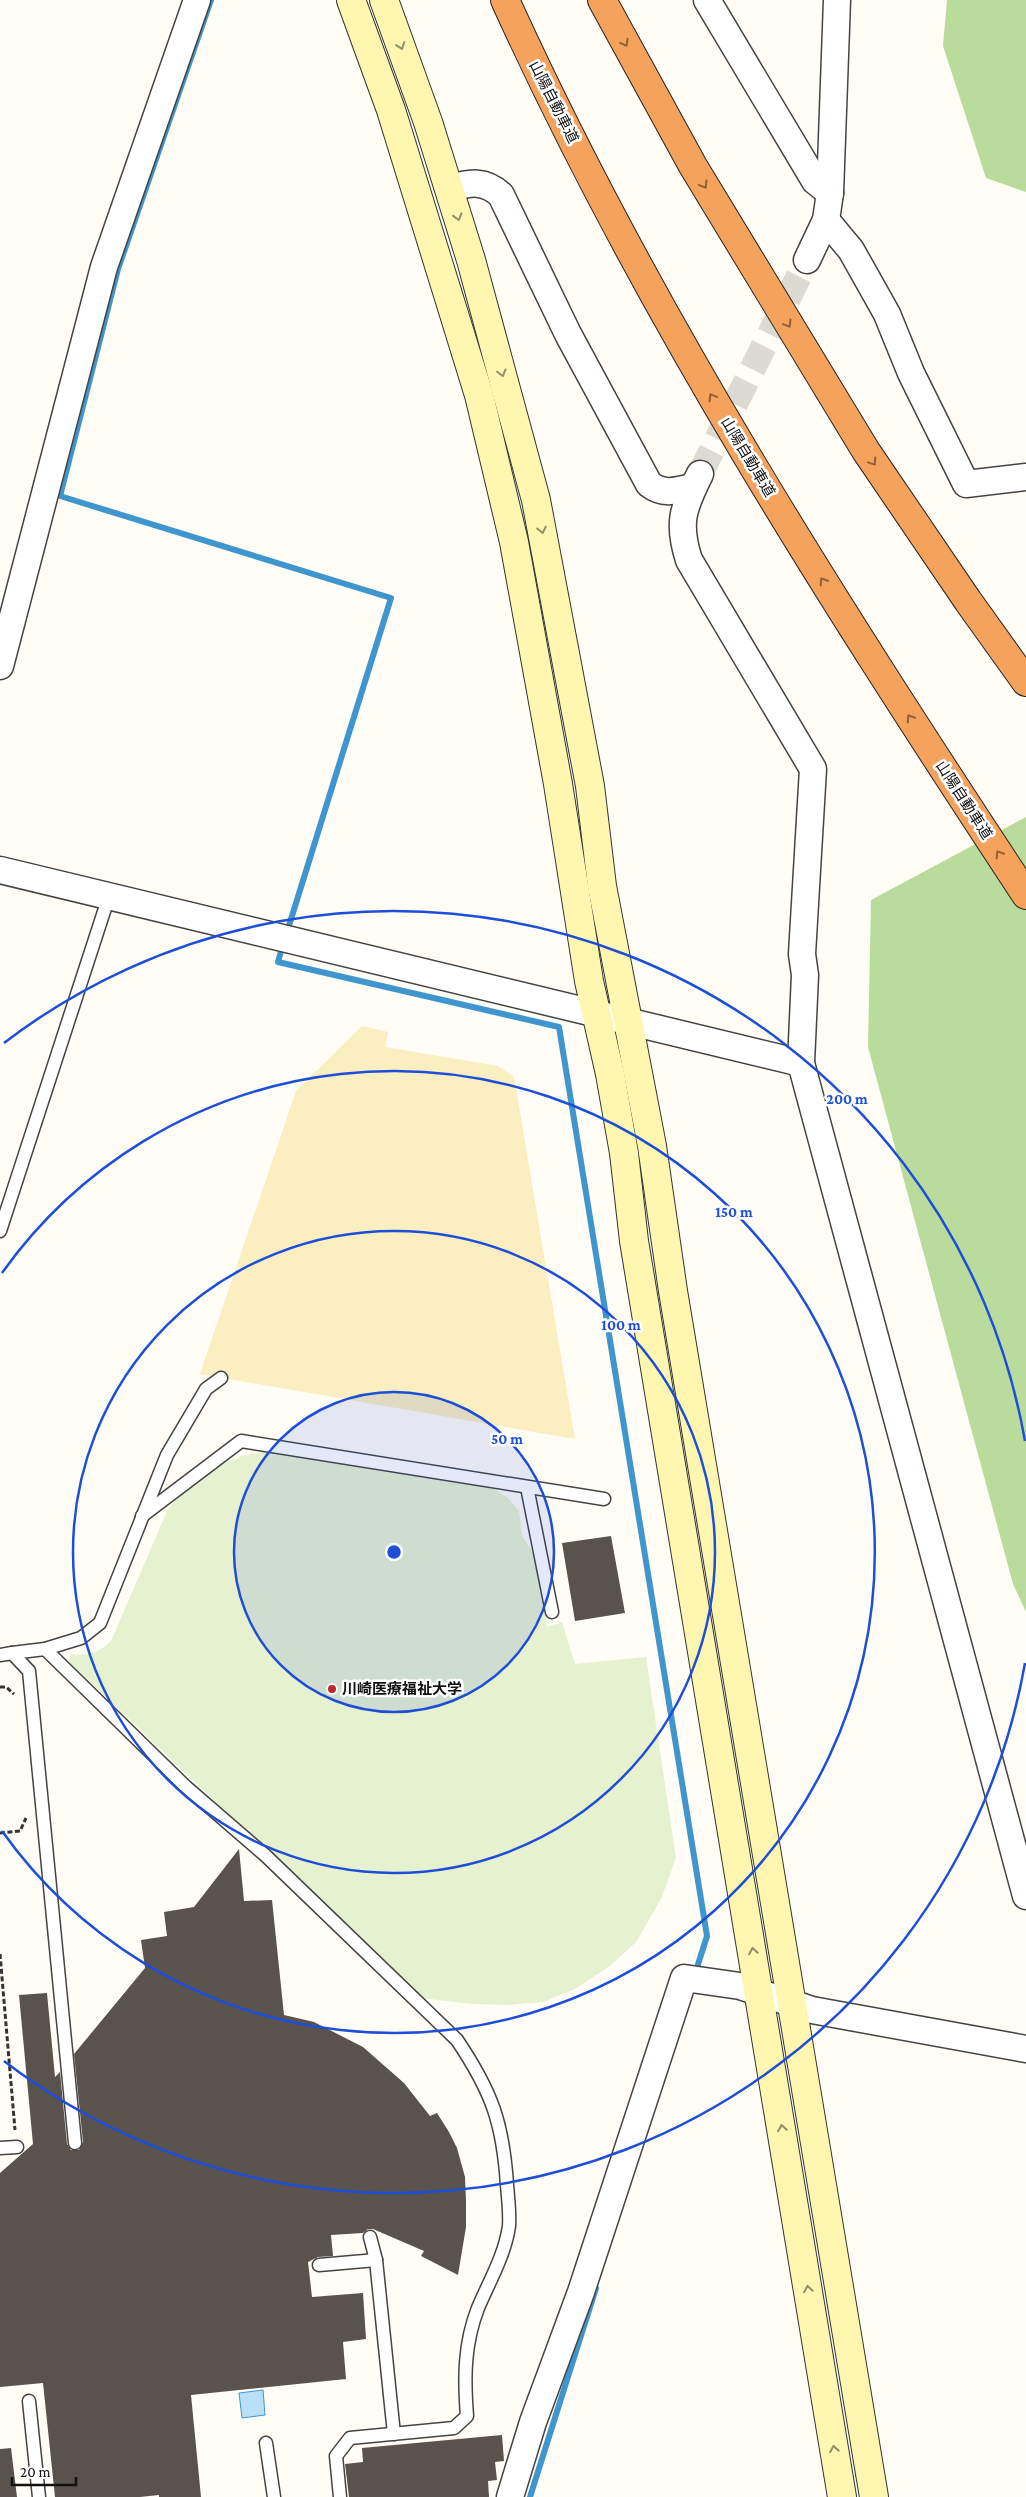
<svg xmlns="http://www.w3.org/2000/svg" width="1026" height="2497" viewBox="0 0 1026 2497" font-family="'Crimson Pro','Noto Sans JP',serif">
  <style>
    .forest { fill: #b9dc9c }
    .sand { fill: #fbeec1 }
    .pitch { fill: #e6f2cf }
    .water { fill: #b9e0f7; stroke: #3f96cf }
    .lines { fill: none; stroke-linecap: round; stroke-linejoin: round }
    .stream { stroke: #3f96cf; stroke-width: 6 }
    .building { fill: #5a524d }
    .street-tunnel { stroke: #dbdad3; stroke-width: 26; stroke-dasharray: 26 13; stroke-linecap: butt }
    .lane-casing { stroke: #444; stroke-width: 15 }
    .street-casing { stroke: #444; stroke-width: 29 }
    .secondary-casing { stroke: #333; stroke-width: 30 }
    .highway-casing { stroke: #222; stroke-width: 30 }
    .path { stroke: #333; stroke-width: 3; stroke-dasharray: 5 2.5; stroke-linecap: butt }
    .lane { stroke: #fff; stroke-width: 12 }
    .street { stroke: #fff; stroke-width: 26 }
    .secondary { stroke: #fff6b0; stroke-width: 28 }
    .highway { stroke: #f5a25d; stroke-width: 28 }
    .oneway { stroke: #8e613b }
    .oneway2 { stroke: #948f68 }
    .ring { fill: none; stroke: #1d4ed8; stroke-width: 2.5 }
    .poi-dot { fill: #c4262e; stroke: #fff; stroke-width: 2 }
    .labels { text-anchor: middle; dominant-baseline: central; stroke-width: 5; stroke-linejoin: round; paint-order: stroke }
    .street-label { font-size: 15px; fill: #111; stroke: #fff }
    .poi-label { font-size: 15px; font-weight: bold; fill: #111; stroke: #fff; text-anchor: start }
    .centre { fill: #1d4ed8; stroke: #fff; stroke-width: 2.5 }
    .ring-label { font-size: 15px; text-anchor: middle; font-weight: bold; fill: #1d4ed8; stroke: #fff; stroke-width: 5; stroke-linejoin: round; paint-order: stroke }
  </style>
  <rect width="100%" height="100%" fill="#fffdf5"/>
  <g class="forest">
    <polygon points="947,0 1026,0 1026,192 986,178 943,46"/>
    <polygon points="1026,817 1026,1612 1013,1584 868,1047 871,900"/>
  </g>
  <polygon class="sand" points="362,1026 388,1032 385,1047 498,1066 514,1077 575,1439 200,1374 296,1091"/>
  <path class="pitch" d="M269,1451L484,1483L508,1498L519,1511L522,1536L537,1558L547,1627L562,1622L575,1664L646,1657L676,1858L661,1899L636,1942L610,1966L575,1989L543,2002L507,2005L471,2004L421,1998L69,1662L71,1654C90,1656 98,1653 111,1641L168,1509L189,1486L216,1467L242,1456Z"/>
  <polygon class="water" points="263,2390 265,2415 242,2418 239,2393"/>
  <g class="lines">
    <g class="stream">
      <polyline points="211,0 118,269 60,496 391,598 287,932"/>
      <polyline points="283,944 278,962 559,1027 707,1936 695,1974"/>
      <polyline points="530,2497 596,2288"/>
    </g>
  </g>
  <g class="building">
    <polygon points="611,1536 625,1613 575,1621 562,1543"/>
    <polygon points="239,1849 244,1901 272,1900 284,2015 314,2022 363,2047 404,2083 430,2116 437,2113 449,2132 457,2148 465,2177 466,2201 466,2227 458,2275 421,2256 424,2251 373,2229 368,2229 363,2233 331,2235 333,2256 318,2257 308,2262 312,2297 363,2293 366,2339 343,2342 346,2379 191,2395 201,2497 159,2497 159,2495 140,2497 55,2497 43,2383 0,2387 0,2173 33,2144 19,1995 47,1993 55,2077 60,2072 67,2144 71,2150 79,2150 83,2142 74,2054 145,1968 141,1940 167,1936 164,1912 194,1907"/>
    <polygon points="502,2435 504,2461 495,2462 497,2480 488,2481 489,2497 349,2497 345,2464 363,2462 362,2448"/>
    <polygon points="11,2448 17,2497 0,2497 0,2449"/>
  </g>
  <g class="lines">
    <polyline class="street-tunnel" points="700,474 807,260"/>
    <g class="lane-casing">
      <g id="lane">
        <polyline points="0,1231 109,896"/>
        <polyline points="527,1487 552,1612"/>
        <polyline points="142,1516 241,1441 604,1499"/>
        <path d="M45,1649L185,1786L266,1856L457,2040C492,2092 503,2123 507,2185C508,2198 510,2213 509,2226C505,2255 489,2282 478,2308C464,2344 464,2378 467,2416L454,2428L350,2438L336,2456L340,2497"/>
        <polyline points="12,1653 45,1649 81,1638 100,1623 167,1455 206,1389 221,1378"/>
        <polyline points="0,1655 12,1653 29,1671 75,2143"/>
        <polyline points="0,2148 17,2147"/>
        <polyline points="370,2237 376,2260 394,2434"/>
        <polyline points="319,2265 376,2260"/>
        <polyline points="29,2401 39,2497"/>
        <polyline points="266,2443 274,2497"/>
      </g>
    </g>
    <g class="street-casing">
      <g id="street">
        <polyline points="707,0 815,181 830,193"/>
        <path d="M449,188C470,183 484,179 501,195L568,334L649,484C663,495 676,491 693,487"/>
        <polyline points="826,220 851,250 887,314 911,373 966,484 1026,477"/>
        <polyline points="807,260 826,220 830,193 837,0"/>
        <path d="M700,474C683,508 677,523 689,560L813,769L802,954L805,975L801,1063L1026,1896"/>
        <polyline points="0,666 104,267 197,0"/>
        <polyline points="0,870 801,1063"/>
        <polyline points="510,2497 533,2422 581,2292 684,1978 740,1986 812,2010 1026,2049"/>
      </g>
    </g>
    <g class="secondary-casing">
      <g id="secondary">
        <polyline points="351,0 391,110 479,395 514,542 558,784 589,981 610,1074 624,1153 634,1241 842,2497"/>
        <polyline points="384,0 428,122 471,260 536,500 590,786 602,886 652,1146 673,1291 874,2497"/>
      </g>
    </g>
    <g class="highway-casing">
      <g id="highway">
        <path d="M505,0C648,315 836,606 1026,895"/>
        <polyline points="602,0 693,166 866,451 968,601 1026,682"/>
      </g>
    </g>
    <g class="path">
      <polyline points="0,1687 6,1687 14,1694"/>
      <polyline points="0,1833 20,1831 26,1818"/>
      <polyline points="0,1954 15,2130"/>
    </g>
    <use href="#lane" class="lane"/>
    <use href="#street" class="street"/>
    <use href="#secondary" class="secondary"/>
    <use href="#highway" class="highway"/>
  </g>
  <defs><path id="oneway-chevron" d="M-2-3.5L2.5 0L-2 3.5" fill="none" stroke-width="1.6" stroke-linecap="round" stroke-linejoin="round" transform="scale(1.25)"/></defs>
  <g class="oneway">
    <use href="#oneway-chevron" transform="translate(625 43) rotate(61)"/>
    <use href="#oneway-chevron" transform="translate(704 185) rotate(59)"/>
    <use href="#oneway-chevron" transform="translate(788 324) rotate(59)"/>
    <use href="#oneway-chevron" transform="translate(712 397) rotate(-121)"/>
    <use href="#oneway-chevron" transform="translate(873 462) rotate(56)"/>
    <use href="#oneway-chevron" transform="translate(823 581) rotate(-122)"/>
    <use href="#oneway-chevron" transform="translate(910 718) rotate(-123)"/>
    <use href="#oneway-chevron" transform="translate(999 854) rotate(-123)"/>
  </g>
  <g class="oneway2">
    <use href="#oneway-chevron" transform="translate(401 46) rotate(70)"/>
    <use href="#oneway-chevron" transform="translate(458 217) rotate(73)"/>
    <use href="#oneway-chevron" transform="translate(502 373) rotate(75)"/>
    <use href="#oneway-chevron" transform="translate(542 530) rotate(78)"/>
    <use href="#oneway-chevron" transform="translate(753 1951) rotate(-99)"/>
    <use href="#oneway-chevron" transform="translate(782 2128) rotate(-99)"/>
    <use href="#oneway-chevron" transform="translate(808 2289) rotate(-99)"/>
    <use href="#oneway-chevron" transform="translate(834 2449) rotate(-99)"/>
  </g>
  <circle cx="394" cy="1552" r="160" fill="#1d4ed8" fill-opacity=".12"/>
  <g class="ring">
    <circle cx="394" cy="1552" r="160"/>
    <circle cx="394" cy="1552" r="321"/>
    <path d="M2 1273A481 481 0 1 1 2 1831"/>
    <path d="M1025 1663A641 641 0 0 1 4 2061M4 1043A641 641 0 0 1 1025 1441"/>
  </g>
  <circle class="poi-dot" cx="332" cy="1689" r="5"/>
  <g class="labels">
    <g class="street-label">
      <text transform="translate(554 102) rotate(63)">山陽自動車道</text>
      <text transform="translate(748 457) rotate(59)">山陽自動車道</text>
      <text transform="translate(964 800) rotate(57)">山陽自動車道</text>
    </g>
    <g class="poi-label">
      <text x="342" y="1689">川崎医療福祉大学</text>
    </g>
  </g>
  <circle cx="394" cy="1552" r="8" class="centre"/>
  <g class="ring-label">
    <text x="847" y="1104">200 m</text>
    <text x="734" y="1217">150 m</text>
    <text x="621" y="1330">100 m</text>
    <text x="507" y="1444">50 m</text>
  </g>
  <path d="M12 2477v8h64v-8" fill="none" stroke="#111111" stroke-width="2.5"/>
  <text x="20" y="2477" font-size="15" fill="#111111" stroke="#ffffff" stroke-width="4" paint-order="stroke">20 m</text>
</svg>
